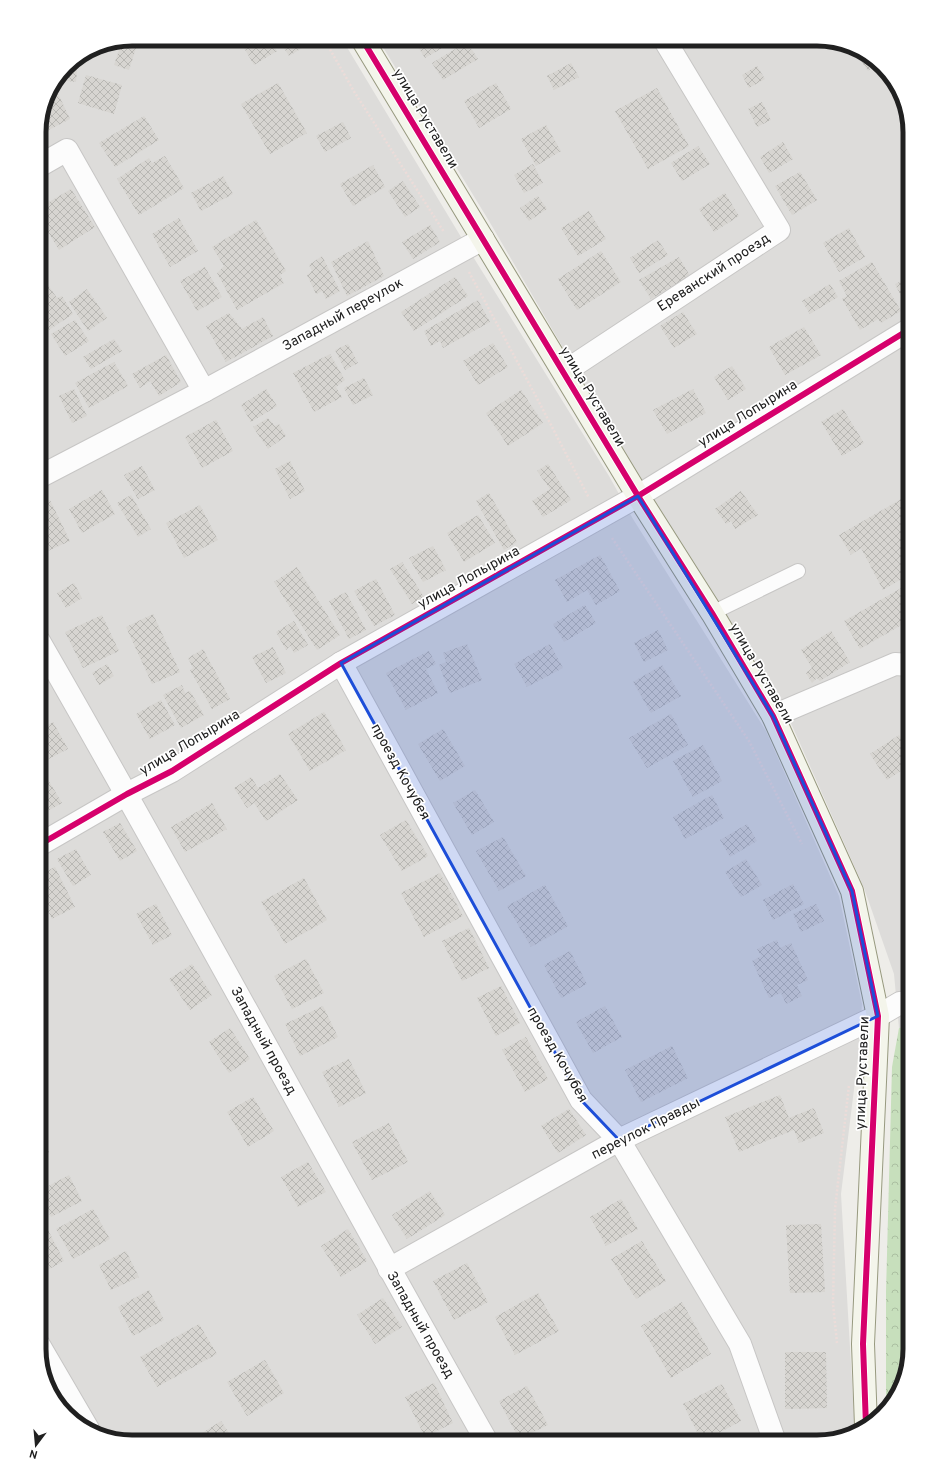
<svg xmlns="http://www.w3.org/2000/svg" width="949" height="1481" viewBox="0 0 949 1481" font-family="Overpass,sans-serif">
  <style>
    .residential { fill: #dddcda }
    .forest { fill: url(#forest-crowns) }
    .building { fill: url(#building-cross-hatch) }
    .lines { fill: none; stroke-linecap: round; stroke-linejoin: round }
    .lane-casing { stroke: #c7c6c5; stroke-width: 16 }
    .street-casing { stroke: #c7c6c5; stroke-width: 24 }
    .secondary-casing { stroke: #97997f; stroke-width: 24 }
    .path { stroke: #ecdcd9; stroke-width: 2.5; stroke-dasharray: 2 2; stroke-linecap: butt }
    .lane { stroke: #fcfcfc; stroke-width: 14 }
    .street { stroke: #fcfcfc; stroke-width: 22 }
    .secondary { stroke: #f4f5eb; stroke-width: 22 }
    .cycleway-casing { stroke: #fff; stroke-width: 8 }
    .cycleway { stroke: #d6006c; stroke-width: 6 }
    .marked { fill: #1d4ed8; fill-opacity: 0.2; stroke: #1d4ed8; stroke-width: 3; stroke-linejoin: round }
    .labels { text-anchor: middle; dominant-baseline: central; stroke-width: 3.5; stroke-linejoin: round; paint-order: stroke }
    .street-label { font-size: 14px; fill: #202020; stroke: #fff }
    .rim { fill: none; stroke: #202020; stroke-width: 5 }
  </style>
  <defs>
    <pattern id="forest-crowns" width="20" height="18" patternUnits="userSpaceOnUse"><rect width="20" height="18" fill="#c7dfbc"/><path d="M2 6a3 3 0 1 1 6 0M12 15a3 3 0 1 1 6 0" fill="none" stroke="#abbfa1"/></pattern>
    <pattern id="building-cross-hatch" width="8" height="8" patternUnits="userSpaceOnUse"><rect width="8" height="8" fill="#d7d5d1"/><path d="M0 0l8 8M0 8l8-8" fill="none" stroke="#b8b7b3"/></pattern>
  </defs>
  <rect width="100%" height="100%" fill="#eeede9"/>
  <g class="residential">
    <polygon points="132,39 342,39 467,247 609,476 633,519 766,731 839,896 862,1004 858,1057 841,1194 855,1433 817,1442 126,1442 80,1427 49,1391 39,1349 39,126 46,96 66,66 96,46"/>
    <polygon points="378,39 824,39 869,54 900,90 910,132 910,1025 899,1028 894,974 864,888 790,721 649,495 489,221"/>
  </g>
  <polygon class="forest" points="910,1025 910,1350 895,1401 889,1405 886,1399 886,1292 892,1067 899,1028"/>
  <g class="building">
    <polygon points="132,39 139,39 129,70 114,65 122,41"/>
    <polygon points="259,39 269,39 277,51 254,65 244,48"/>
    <polygon points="278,39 317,39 289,56"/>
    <polygon points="413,39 458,39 425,58"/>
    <polygon points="467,42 478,59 443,80 432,63"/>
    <polygon points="853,49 869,54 877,64 868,71"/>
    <polygon points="78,58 76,82 59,80 60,75 66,66"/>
    <polygon points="571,63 579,77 554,90 547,76"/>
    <polygon points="757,66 765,79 749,88 742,75"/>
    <polygon points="86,75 122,85 114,114 78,103"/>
    <polygon points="278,83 307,133 270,154 241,104"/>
    <polygon points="496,83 511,109 479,128 464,101"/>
    <polygon points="54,85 70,119 41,134 39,126 46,96"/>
    <polygon points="657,88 689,146 648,169 615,111"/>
    <polygon points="762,102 771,120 757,127 748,109"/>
    <polygon points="144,116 159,140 115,167 99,143"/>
    <polygon points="343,122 351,138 325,152 316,136"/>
    <polygon points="546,125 561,151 536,166 521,139"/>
    <polygon points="910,134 910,153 901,140"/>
    <polygon points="783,142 793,159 769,173 760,157"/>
    <polygon points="698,146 710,164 682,181 671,163"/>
    <polygon points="165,156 184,188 139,215 117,179 149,158 152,163"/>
    <polygon points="533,164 543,183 524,193 514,175"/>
    <polygon points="373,165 385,187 353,206 340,184"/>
    <polygon points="800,172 817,200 792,215 775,186"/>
    <polygon points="223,176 233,194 201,211 191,193"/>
    <polygon points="403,181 420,207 405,217 388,191"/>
    <polygon points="71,189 95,227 59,250 45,227 39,231 39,208"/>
    <polygon points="725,193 739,216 714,232 699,209"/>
    <polygon points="538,196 547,209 529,221 520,208"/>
    <polygon points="589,211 606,239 578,256 561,228"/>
    <polygon points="179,218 198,251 170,267 152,234"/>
    <polygon points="256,220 286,271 280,275 284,283 237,310 217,273 224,266 212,247"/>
    <polygon points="430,225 440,242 413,259 402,242"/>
    <polygon points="849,228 865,257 839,272 823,243"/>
    <polygon points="658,240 668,255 639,273 630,258"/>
    <polygon points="368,241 384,276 347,296 331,262"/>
    <polygon points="601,251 621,282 577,310 558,279"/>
    <polygon points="322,256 340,291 326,299 322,291 316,294 307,275 312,271 309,265"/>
    <polygon points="679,257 690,276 651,299 639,280"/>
    <polygon points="872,262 901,311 881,323 878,319 860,330 842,299 847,296 839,281"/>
    <polygon points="205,267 222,297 197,311 180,281"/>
    <polygon points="455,277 468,296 414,331 401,312"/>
    <polygon points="910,277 910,311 909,312 895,284"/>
    <polygon points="46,282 57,298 62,296 73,314 46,332 39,321 39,286"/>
    <polygon points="830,284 838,297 810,314 802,301"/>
    <polygon points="87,289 107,318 88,331 69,302"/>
    <polygon points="478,300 490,322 443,348 440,341 431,346 424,331"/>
    <polygon points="683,312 697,334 674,348 660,326"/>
    <polygon points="229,313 242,329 263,317 273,336 226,362 206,326"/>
    <polygon points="75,320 89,341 65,356 51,334"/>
    <polygon points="804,327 821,355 785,375 769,347"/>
    <polygon points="114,339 122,351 91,369 83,357"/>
    <polygon points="493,343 508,367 478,385 463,361"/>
    <polygon points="348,344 358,363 345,370 335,350"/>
    <polygon points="330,354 345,380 336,387 342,397 314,412 293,373"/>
    <polygon points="166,355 181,382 159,396 150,381 140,388 132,374"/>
    <polygon points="114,362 128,386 89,408 75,383"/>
    <polygon points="732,366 746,389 728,400 714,377"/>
    <polygon points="364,378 373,395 353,405 344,388"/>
    <polygon points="74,389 87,416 72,423 59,396"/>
    <polygon points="266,389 277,406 251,422 241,405"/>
    <polygon points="693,389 706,413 667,434 653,410"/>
    <polygon points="521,390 543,423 508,446 486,413"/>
    <polygon points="843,409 864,443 842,456 821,422"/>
    <polygon points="268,418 275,426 279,424 286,436 268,449 253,427"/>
    <polygon points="216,420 233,451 202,468 185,437"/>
    <polygon points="910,452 910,461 906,454"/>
    <polygon points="290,461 305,491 290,499 275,469"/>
    <polygon points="548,464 571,500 543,517 532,501 550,489 537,471"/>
    <polygon points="142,466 155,490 138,499 124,475"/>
    <polygon points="102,490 115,514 82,533 69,509"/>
    <polygon points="741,491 758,515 735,529 731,521 726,524 715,509"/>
    <polygon points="489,493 517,542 504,550 476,501"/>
    <polygon points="910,494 910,574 883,590 861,548 851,555 839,535"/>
    <polygon points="131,495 151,529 138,537 117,503"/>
    <polygon points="50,500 70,541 39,555 39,504"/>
    <polygon points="200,505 218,540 184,558 166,523"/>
    <polygon points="478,515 495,543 464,562 447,533"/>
    <polygon points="433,546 446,570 423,582 409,558"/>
    <polygon points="600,555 620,591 596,605 587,590 567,602 555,580"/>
    <polygon points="402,562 424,597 412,604 390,569"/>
    <polygon points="297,567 340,635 317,650 274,582"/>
    <polygon points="376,579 395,615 374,626 354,591"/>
    <polygon points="74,583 82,598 66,608 57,593"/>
    <polygon points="910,583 910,620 860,649 844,621"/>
    <polygon points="346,592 366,630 349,639 329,601"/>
    <polygon points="585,605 596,623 564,642 553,624"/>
    <polygon points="153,614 180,672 152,684 126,627"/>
    <polygon points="102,615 119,651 83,668 65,632"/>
    <polygon points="294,621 308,645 294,653 290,646 286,650 276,632"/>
    <polygon points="658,630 668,650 644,662 634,643"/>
    <polygon points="831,631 850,662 820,681 817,678 812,683 806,673 812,668 801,650"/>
    <polygon points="467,644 482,680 450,693 439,665 446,662 443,653"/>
    <polygon points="550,644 563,668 527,687 514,664"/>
    <polygon points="273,647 286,673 266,683 252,657"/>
    <polygon points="203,649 230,699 212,709 190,670 193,668 188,658"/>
    <polygon points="429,651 436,664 426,669 438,693 406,710 386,673"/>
    <polygon points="107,664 114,676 99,685 92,673"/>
    <polygon points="662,665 681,696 651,713 633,682"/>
    <polygon points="182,685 185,693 190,691 204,715 181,728 163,695"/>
    <polygon points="161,700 175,725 150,739 136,714"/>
    <polygon points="324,712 346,750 310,771 288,734"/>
    <polygon points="671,714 688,745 647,768 629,738"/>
    <polygon points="53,722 68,749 41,763 39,759 39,730"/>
    <polygon points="443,729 465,766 440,781 418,744"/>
    <polygon points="899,735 910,752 910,765 887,780 870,754"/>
    <polygon points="703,745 722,781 693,797 673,761"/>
    <polygon points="44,773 62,803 44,813 39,804 39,775"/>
    <polygon points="280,774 298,800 266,821 254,803 247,808 234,788 251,777 258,788"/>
    <polygon points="475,790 494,822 472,835 453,803"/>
    <polygon points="712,795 724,818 685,839 673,817"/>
    <polygon points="212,803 227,829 185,852 171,827"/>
    <polygon points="910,813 910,836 900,818"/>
    <polygon points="406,820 428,856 402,871 380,835"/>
    <polygon points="120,823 137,851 120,861 103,832"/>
    <polygon points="747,824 757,841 730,857 720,840"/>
    <polygon points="503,837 526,876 499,891 476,851"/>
    <polygon points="76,849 91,875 73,886 57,859"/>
    <polygon points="746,859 762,885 741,897 725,872"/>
    <polygon points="55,867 75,907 52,919 39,894 39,875"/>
    <polygon points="440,873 463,916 424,937 401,893"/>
    <polygon points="304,878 327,920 285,944 261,902"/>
    <polygon points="793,884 804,904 773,920 763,900"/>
    <polygon points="545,885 568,926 531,947 507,906"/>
    <polygon points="156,904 172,935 153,945 136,914"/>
    <polygon points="816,904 824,921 801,932 793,914"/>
    <polygon points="469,928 489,968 462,981 442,941"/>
    <polygon points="777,940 780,948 791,943 808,980 797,985 802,996 786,1004 781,993 769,998 752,961 761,956 757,949"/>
    <polygon points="570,951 587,984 561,998 544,965"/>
    <polygon points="306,959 324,993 292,1009 274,976"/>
    <polygon points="192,964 212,995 190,1010 169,979"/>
    <polygon points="501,986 520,1023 496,1036 477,998"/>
    <polygon points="323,1006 338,1037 300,1056 285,1024"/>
    <polygon points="605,1006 622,1037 593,1053 576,1022"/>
    <polygon points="230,1028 250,1059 229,1073 209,1042"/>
    <polygon points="526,1037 548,1079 525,1092 502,1050"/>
    <polygon points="672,1046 688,1078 641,1102 625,1070"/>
    <polygon points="349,1059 366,1093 339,1107 322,1072"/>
    <polygon points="780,1095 789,1118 814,1108 824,1133 799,1143 794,1130 739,1152 725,1117"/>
    <polygon points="253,1097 274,1131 248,1147 227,1112"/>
    <polygon points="569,1109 586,1135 558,1153 541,1126"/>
    <polygon points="389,1123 408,1162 372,1180 352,1142"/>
    <polygon points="39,1136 49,1152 39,1158"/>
    <polygon points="308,1162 326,1192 298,1207 281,1177"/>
    <polygon points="69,1175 82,1201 51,1217 39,1194 39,1191"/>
    <polygon points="430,1191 445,1215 407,1239 392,1215"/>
    <polygon points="621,1199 638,1229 606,1246 590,1217"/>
    <polygon points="93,1209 110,1239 73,1259 56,1229"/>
    <polygon points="821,1224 825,1292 790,1293 786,1225"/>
    <polygon points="47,1228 64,1261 40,1274 39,1233"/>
    <polygon points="348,1229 367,1261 341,1277 321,1246"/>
    <polygon points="642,1241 666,1281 636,1299 611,1259"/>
    <polygon points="126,1251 139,1277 111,1290 99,1265"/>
    <polygon points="467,1263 488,1302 454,1320 433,1281"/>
    <polygon points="149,1290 164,1320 133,1336 118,1307"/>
    <polygon points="538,1293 559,1331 515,1355 495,1317"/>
    <polygon points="383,1298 402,1327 375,1344 357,1315"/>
    <polygon points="682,1302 711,1354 671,1378 641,1326"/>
    <polygon points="199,1324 217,1354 157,1387 140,1357"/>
    <polygon points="785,1352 826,1352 827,1408 785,1409"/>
    <polygon points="265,1360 284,1393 247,1416 227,1382"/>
    <polygon points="434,1383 453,1423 425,1437 405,1397"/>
    <polygon points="722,1384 741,1421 702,1442 683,1404"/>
    <polygon points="527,1386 548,1425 519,1439 499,1401"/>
    <polygon points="221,1421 235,1442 199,1442 196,1437"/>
  </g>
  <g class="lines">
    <g class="lane-casing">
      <polyline id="lane" points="712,613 798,571"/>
    </g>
    <g class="street-casing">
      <g id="street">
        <polyline points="39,166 67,150 204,391"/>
        <polyline points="564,372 779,230 664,39"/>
        <polyline points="39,477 204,391 483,239"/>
        <path d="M39,641C192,906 336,1176 487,1442"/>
        <polyline points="341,663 581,1100 619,1140 740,1344 775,1442"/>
        <polyline points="773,716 895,664 910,665"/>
        <polyline points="39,845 127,794 172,771 341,663 638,496 910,329"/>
        <polyline points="389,1269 619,1140 878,1016 900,1003 910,1002"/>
        <polyline points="39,1345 88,1429"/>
      </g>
    </g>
    <g class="secondary-casing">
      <polyline id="secondary" points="362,39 638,496 712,613 773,716 852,891 878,1016 863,1344 866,1426"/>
    </g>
    <g class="path">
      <polyline points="324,39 355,93 444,232"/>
      <polyline points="469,272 539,402 589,498"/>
      <polyline points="612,538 749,741 802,844"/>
      <polyline points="837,1343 833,1304 835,1209 849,1085"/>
    </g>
    <use href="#lane" class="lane"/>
    <use href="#street" class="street"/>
    <use href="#secondary" class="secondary"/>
    <g class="cycleway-casing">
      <g id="cycleway">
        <polyline points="362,39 638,496 712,613 773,716 852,891 878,1016 863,1344 866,1426"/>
        <polyline points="39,845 127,794 172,771 341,663 638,496 910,329"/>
      </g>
    </g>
    <use href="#cycleway" class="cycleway"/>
  </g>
  <path class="marked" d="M638,496L773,716L852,891L878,1016L619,1140L581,1100L341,663Z"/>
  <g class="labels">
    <g class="street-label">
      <text transform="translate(425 119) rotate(59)">улица Руставели</text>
      <text transform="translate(714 273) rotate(-33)">Ереванский проезд</text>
      <text transform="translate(343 315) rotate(-29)">Западный переулок</text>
      <text transform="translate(592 397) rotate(59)">улица Руставели</text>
      <text transform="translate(748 414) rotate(-32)">улица Лопырина</text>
      <text transform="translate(469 578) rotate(-29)">улица Лопырина</text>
      <text transform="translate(761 674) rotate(60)">улица Руставели</text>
      <text transform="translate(190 743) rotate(-31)">улица Лопырина</text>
      <text transform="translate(400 772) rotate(61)">проезд Кочубея</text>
      <text transform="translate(263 1041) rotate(61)">Западный проезд</text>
      <text transform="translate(557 1055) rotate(60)">проезд Кочубея</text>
      <text transform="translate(863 1073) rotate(-88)">улица Руставели</text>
      <text transform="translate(646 1129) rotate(-27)">переулок Правды</text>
      <text transform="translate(420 1325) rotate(60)">Западный проезд</text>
    </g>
  </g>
  <path d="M0 0H949V1481H0ZM132 46H817A86 86 0 0 1 903 132V1349A86 86 0 0 1 817 1435H132A86 86 0 0 1 46 1349V132A86 86 0 0 1 132 46Z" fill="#fff" fill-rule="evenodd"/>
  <path class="rim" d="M132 46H817A86 86 0 0 1 903 132V1349A86 86 0 0 1 817 1435H132A86 86 0 0 1 46 1349V132A86 86 0 0 1 132 46Z"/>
  <g transform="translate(36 1445) rotate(196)" stroke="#ffffff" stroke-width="3" paint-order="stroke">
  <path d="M0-3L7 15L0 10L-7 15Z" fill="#202020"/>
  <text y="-6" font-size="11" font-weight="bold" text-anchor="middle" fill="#202020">N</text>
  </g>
</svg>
